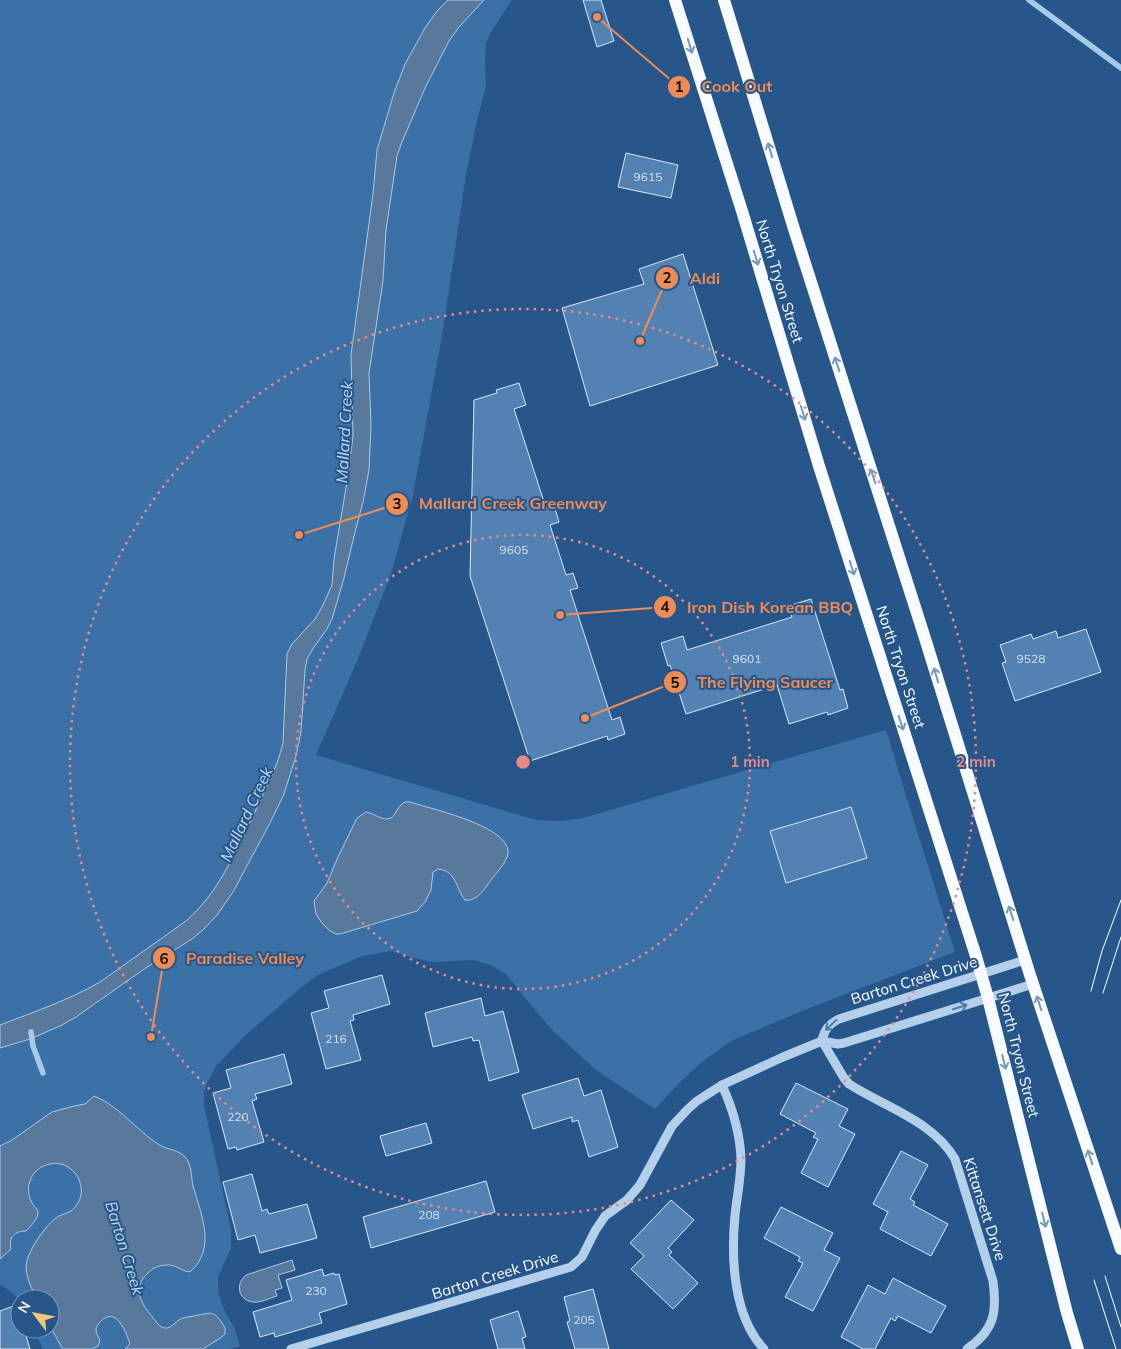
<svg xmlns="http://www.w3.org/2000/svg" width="1121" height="1349" viewBox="0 0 1121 1349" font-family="Mulish,sans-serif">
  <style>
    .green { fill: #3b71a6 }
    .water { fill: #58799c; stroke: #a8caea }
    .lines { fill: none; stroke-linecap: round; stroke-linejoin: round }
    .stream { stroke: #a8caea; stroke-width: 5.5 }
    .building { fill: #5382b2; stroke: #d8e8f7 }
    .minor { stroke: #b4cfe9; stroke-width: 9 }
    .major { stroke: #f7fafe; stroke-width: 12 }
    .tram { stroke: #fff; stroke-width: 1 }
    .oneway { stroke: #7a98b8 }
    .oneway2 { stroke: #517aa6 }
    .ring { fill: none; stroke: #e88989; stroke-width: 2.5; stroke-dasharray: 2.5 5 }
    .labels { text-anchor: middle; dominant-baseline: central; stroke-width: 4; stroke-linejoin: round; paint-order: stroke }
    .number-label { font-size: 12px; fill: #d4e0ec }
    .street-label { font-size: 15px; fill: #fff; stroke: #26568a }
    .water-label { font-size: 16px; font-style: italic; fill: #c0d8f1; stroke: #26568a }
    .centre { fill: #e88989; stroke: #26568a; stroke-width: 2.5 }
    .ring-label { font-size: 15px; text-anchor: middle; font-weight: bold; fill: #e88989; stroke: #26568a; stroke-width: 4; stroke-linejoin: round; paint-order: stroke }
    .leader { fill: none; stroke: #ef8b55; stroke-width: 2 }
    .callout-dot { fill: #ef8b55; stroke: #26568a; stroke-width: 2 }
    .mark-label { font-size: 15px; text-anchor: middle; font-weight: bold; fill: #111 }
    .callout-label { font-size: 16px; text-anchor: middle; font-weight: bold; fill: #ef8b55; stroke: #26568a; stroke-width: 4; stroke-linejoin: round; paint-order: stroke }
  </style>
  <rect width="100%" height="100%" fill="#26568a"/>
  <path class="green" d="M0,0H512L491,32L486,43L485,61L486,87L477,120L466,175L443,330L413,495L391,574L355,666L316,755L536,820L560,821L583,818L716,779L886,730L913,818L955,952L807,1009L731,1041L702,1062L680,1082L655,1109L596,1070L552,1030L526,999L506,974L492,966L474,960L433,962L414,958L391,951L362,956L318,975L303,986L248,1033L216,1066L208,1081L204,1092V1105L231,1230V1248L218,1277V1287L219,1295L225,1312L234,1327L240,1346L230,1349H43L34,1329H50V1299H20V1302C15,1294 8,1289 0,1285Z"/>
  <g class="water">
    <path d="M448,0H484L459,27L449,41L425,88L402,142L397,156L386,230L383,281L369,373L371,426L369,470L363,502L354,536L344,578L332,619L327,629L312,650L307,659L305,670L301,732L296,756L284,794L271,821L233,892L217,915L204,929L192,939L147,967L76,1017L60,1026L30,1039L0,1048V1025C34,1012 69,1000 100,982L186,921C219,892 233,856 252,818C263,794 277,769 283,743L287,654L292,644L315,619L322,607L332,585L334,559L348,476L353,436L351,355L373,194L377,150L394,93L405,64L425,28L437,11Z"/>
    <path d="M405,802H410C431,809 511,826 508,854C506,863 497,872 491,880C485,888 477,902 465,900C456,889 456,870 438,869L433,872L431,890L425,902L417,911L340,934H336L330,931L322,923L316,914L314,901L327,883L338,857L357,818L366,812C373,813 380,819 387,819C396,819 396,806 405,802Z"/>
    <path d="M94,1096C116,1104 138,1131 158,1144C166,1150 178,1149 185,1157C192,1164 191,1177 193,1186C201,1215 217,1248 190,1272C180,1271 177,1264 165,1265C158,1266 152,1268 148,1273C133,1287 139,1300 150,1314C153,1317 156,1323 160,1326C168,1332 173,1324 179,1320C183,1317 189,1317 194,1316C213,1312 214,1310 225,1328V1334L222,1337L203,1349H125L130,1344C128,1337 121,1319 113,1317C107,1314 96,1323 96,1330C96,1334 99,1337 100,1341L98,1346L92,1349H63L61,1346L50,1326V1299H37C32,1289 26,1278 26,1266C27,1252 45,1226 56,1218C64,1212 71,1215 78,1203C89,1184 71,1159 50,1164C32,1167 23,1187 32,1203C33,1206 37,1208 38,1212C39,1218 30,1227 26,1231C15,1231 8,1237 11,1249L0,1259V1146L12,1140L52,1112L74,1106L85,1104Z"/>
    <path d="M292,1260L295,1270L278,1275L282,1288L275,1290L277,1296C270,1298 260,1303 253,1302C238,1300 235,1284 246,1275Z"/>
  </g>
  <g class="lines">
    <g class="stream">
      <polyline points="1029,0 1121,68"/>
      <polyline points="31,1032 33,1046 43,1073"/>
    </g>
  </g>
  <g class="building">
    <polygon points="583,0 601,0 614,41 597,47"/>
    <polygon points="626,153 678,165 671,198 618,187"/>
    <polygon points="683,254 718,365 590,406 562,308 644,284 639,269"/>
    <polygon points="519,383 526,405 514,409 546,508 554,505 559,522 550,525 566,575 573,573 578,588 570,590 612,720 620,717 625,734 608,740 607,736 530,761 470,576 474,400 497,393 496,390"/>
    <polygon points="811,599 840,690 843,689 848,708 828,715 827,712 789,724 777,685 686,714 670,665 668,666 661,643 683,636 687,650 792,617 788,606"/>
    <polygon points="1086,629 1101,672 1015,701 1002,663 1006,662 1000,645 1031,634 1033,639 1056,631 1058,638"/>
    <polygon points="851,807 867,858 786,883 770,831"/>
    <polygon points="382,975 390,1004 353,1015 354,1020 350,1021 361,1060 326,1069 311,1013 329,1008 324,991"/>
    <polygon points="481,998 485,1016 503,1011 519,1072 489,1081 479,1040 473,1041 472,1037 433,1047 425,1013"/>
    <polygon points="284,1054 292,1084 255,1094 257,1099 252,1101 264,1142 237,1150 236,1147 228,1149 213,1093 231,1088 226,1070"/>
    <polygon points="578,1078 584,1096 601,1090 618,1147 589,1157 578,1120 572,1122 572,1117 533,1129 522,1095"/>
    <polygon points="796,1083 848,1109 839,1126 855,1134 828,1187 801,1173 818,1139 813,1137 816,1133 780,1114"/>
    <polygon points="426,1123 432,1143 386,1156 380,1136"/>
    <polygon points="901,1151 928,1165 910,1199 915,1202 913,1205 948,1224 931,1256 880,1229 888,1212 873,1204"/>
    <polygon points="252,1174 262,1211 267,1209 269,1214 307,1204 317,1238 260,1253 255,1235 238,1240 223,1182"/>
    <polygon points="486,1181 495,1212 371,1248 363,1217"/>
    <polygon points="671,1200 694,1220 668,1248 672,1252 669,1255 698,1283 673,1309 631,1269 644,1256 630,1243"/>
    <polygon points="781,1207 833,1233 824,1250 840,1258 813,1311 785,1297 803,1263 798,1261 800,1257 764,1238"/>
    <polygon points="322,1269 324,1276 334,1273 335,1275 339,1274 347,1304 319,1313 322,1323 275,1337 274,1333 260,1337 253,1312 292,1300 286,1280"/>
    <polygon points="893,1278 946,1306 931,1333 898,1316 895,1321 891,1318 875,1349 863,1349 841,1337 868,1285 885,1294"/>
    <polygon points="593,1289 609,1349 575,1349 567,1322 570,1321 564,1297"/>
    <polygon points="16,1305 20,1318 20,1329 24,1329 30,1349 0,1349 0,1311"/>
    <polygon points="518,1311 526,1337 522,1338 525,1349 498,1349 490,1320"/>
  </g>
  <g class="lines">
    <g class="minor">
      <path d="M1025,960L839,1019C829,1024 824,1030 822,1041L838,1044L844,1043L1033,984"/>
      <path d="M722,1085C733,1109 740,1132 741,1159C741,1178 737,1196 735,1215C731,1258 733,1316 764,1349"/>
      <path d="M291,1349L571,1267L582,1257L595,1231L605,1216L627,1200L640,1185L672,1126L688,1109L697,1101L722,1085L783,1057L822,1041L844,1078L849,1084C885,1107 933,1121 955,1159L993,1281C997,1312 995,1330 967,1349"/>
    </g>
    <g class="major">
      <polyline points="675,0 742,211 819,466 975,953 988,998 1067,1313 1078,1349"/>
      <polyline points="724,0 794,229 923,632 1030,975 1121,1249"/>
    </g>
    <g class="tram">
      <polyline points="1091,991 1102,951 1121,900"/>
      <polyline points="1103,993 1121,937"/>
      <polyline points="1105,1276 1121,1327"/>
      <polyline points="1094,1280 1116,1349"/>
    </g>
  </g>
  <defs><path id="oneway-shaft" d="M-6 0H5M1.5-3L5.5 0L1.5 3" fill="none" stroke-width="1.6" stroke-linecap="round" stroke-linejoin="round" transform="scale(1.25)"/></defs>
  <g class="oneway">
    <use href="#oneway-shaft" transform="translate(690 46) rotate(73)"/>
    <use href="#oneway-shaft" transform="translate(770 150) rotate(-107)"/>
    <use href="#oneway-shaft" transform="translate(756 258) rotate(73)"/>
    <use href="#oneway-shaft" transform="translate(837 364) rotate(-108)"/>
    <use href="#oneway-shaft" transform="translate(803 413) rotate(73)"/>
    <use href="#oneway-shaft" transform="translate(873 476) rotate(-108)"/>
    <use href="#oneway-shaft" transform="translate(852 568) rotate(72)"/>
    <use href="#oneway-shaft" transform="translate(936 675) rotate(-107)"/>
    <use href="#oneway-shaft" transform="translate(901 723) rotate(72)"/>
    <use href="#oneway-shaft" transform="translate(1011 913) rotate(-108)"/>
    <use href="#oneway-shaft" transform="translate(1039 1003) rotate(-108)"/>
    <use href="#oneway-shaft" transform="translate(1004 1062) rotate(76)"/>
    <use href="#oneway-shaft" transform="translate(1090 1157) rotate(-108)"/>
    <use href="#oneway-shaft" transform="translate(1044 1220) rotate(76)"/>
  </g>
  <g class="oneway2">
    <use href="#oneway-shaft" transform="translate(960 1007) rotate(-17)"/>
    <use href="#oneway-shaft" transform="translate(831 1025) rotate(137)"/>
  </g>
  <g class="ring">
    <circle cx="523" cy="762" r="227"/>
    <circle cx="523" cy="762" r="453"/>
  </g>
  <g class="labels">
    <g class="number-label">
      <text x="648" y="176">9615</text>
      <text x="514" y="549">9605</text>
      <text x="747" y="658">9601</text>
      <text x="1031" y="658">9528</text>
      <text x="336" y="1038">216</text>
      <text x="238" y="1116">220</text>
      <text x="429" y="1214">208</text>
      <text x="316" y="1290">230</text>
      <text x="584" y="1319">205</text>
    </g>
    <g class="street-label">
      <text transform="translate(780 281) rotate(73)">North Tryon Street</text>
      <text transform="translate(901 667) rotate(72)">North Tryon Street</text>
      <text transform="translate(914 980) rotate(-17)">Barton Creek Drive</text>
      <text transform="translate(1019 1055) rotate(76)">North Tryon Street</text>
      <text transform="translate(985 1209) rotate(72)">Kittansett Drive</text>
      <text transform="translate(495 1275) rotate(-17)">Barton Creek Drive</text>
    </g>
    <g class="water-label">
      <text transform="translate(344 432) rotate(-87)">Mallard Creek</text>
      <text transform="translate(246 814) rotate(-65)">Mallard Creek</text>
      <text transform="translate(125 1248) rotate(73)">Barton Creek</text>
    </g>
  </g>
  <circle cx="523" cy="762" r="8" class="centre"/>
  <g class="ring-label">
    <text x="750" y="767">1 min</text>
    <text x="976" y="767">2 min</text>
  </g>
  <path class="leader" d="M597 17L679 87M640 341L667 278M299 535L397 504M560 615L665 607M585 718L675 682M151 1037L164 958"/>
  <g class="callout-dot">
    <circle cx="597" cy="17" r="5"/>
    <circle cx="640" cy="341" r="5"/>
    <circle cx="299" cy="535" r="5"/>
    <circle cx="560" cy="615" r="5"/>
    <circle cx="585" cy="718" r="5"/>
    <circle cx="151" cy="1037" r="5"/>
    <circle cx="679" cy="87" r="12"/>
    <circle cx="667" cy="278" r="12"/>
    <circle cx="397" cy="504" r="12"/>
    <circle cx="665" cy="607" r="12"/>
    <circle cx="675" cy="682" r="12"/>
    <circle cx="164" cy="958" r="12"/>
  </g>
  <g class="mark-label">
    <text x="679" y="92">1</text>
    <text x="667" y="283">2</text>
    <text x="397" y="509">3</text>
    <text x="665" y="612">4</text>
    <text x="675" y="688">5</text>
    <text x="164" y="964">6</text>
  </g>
  <g class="callout-label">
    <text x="737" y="92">Cook Out</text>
    <text x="705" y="284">Aldi</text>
    <text x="513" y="509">Mallard Creek Greenway</text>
    <text x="770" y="613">Iron Dish Korean BBQ</text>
    <text x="765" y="688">The Flying Saucer</text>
    <text x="245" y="964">Paradise Valley</text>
  </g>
  <g transform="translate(35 1314) rotate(302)"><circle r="24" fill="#26568a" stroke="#7d9ab9"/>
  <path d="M0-4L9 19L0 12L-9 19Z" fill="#f2ca79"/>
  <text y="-8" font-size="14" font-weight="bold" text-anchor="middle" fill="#ffffff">N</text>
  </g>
</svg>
